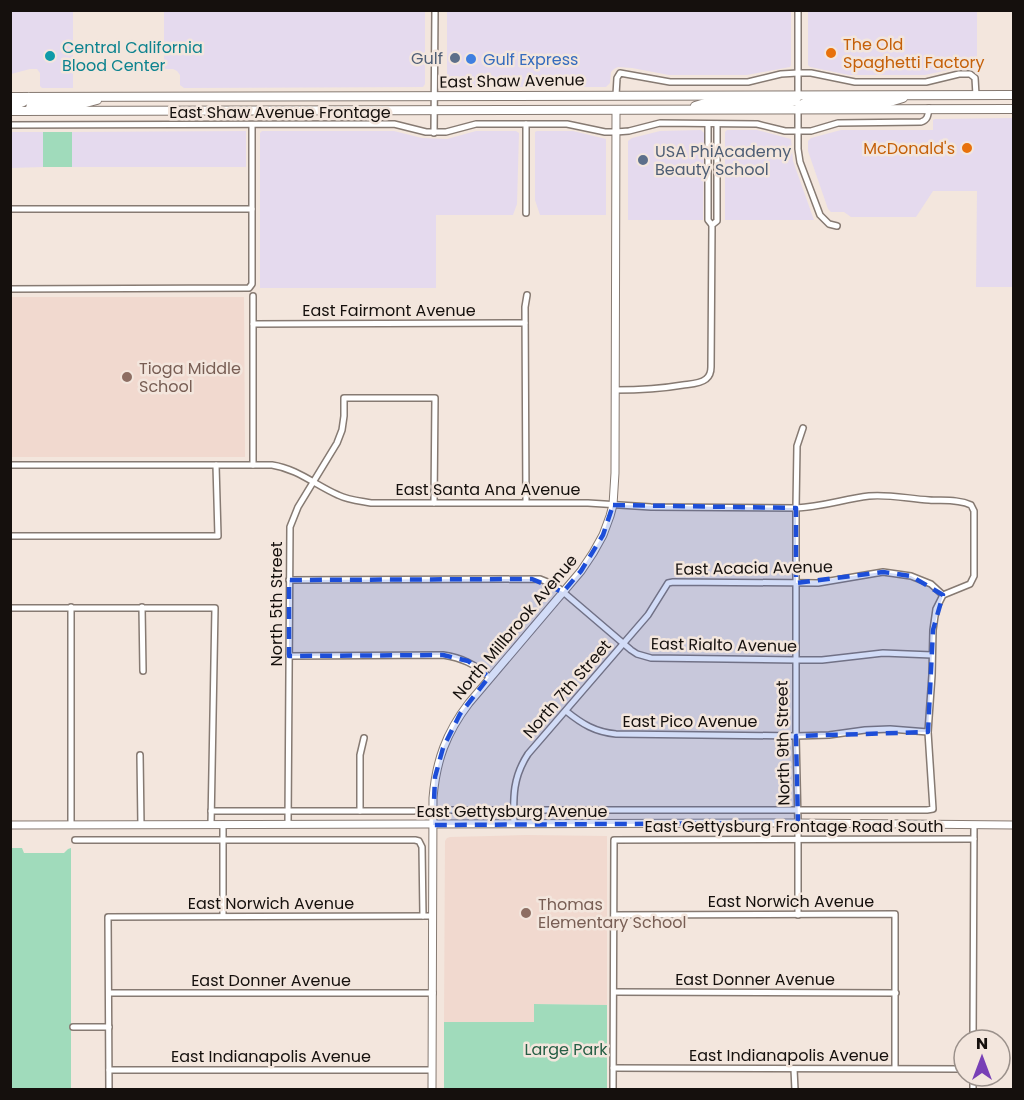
<svg xmlns="http://www.w3.org/2000/svg" width="1024" height="1100" viewBox="0 0 1024 1100" font-family="Poppins,sans-serif">
  <style>
    .commercial { fill: #e5daee }
    .education { fill: #f1d9cf }
    .green { fill: #a0dbbb }
    .lines { fill: none; stroke-linecap: round; stroke-linejoin: round }
    .minor-casing { stroke: #867a72; stroke-width: 8 }
    .tertiary-casing { stroke: #867a72; stroke-width: 9 }
    .primary-casing { stroke: #867a72; stroke-width: 10 }
    .minor { stroke: #fff; stroke-width: 5 }
    .tertiary { stroke: #fff; stroke-width: 7 }
    .primary { stroke: #fff; stroke-width: 8 }
    .marked { fill: #1d4ed8; fill-opacity: 0.2; stroke: #1d4ed8; stroke-width: 4.5; stroke-dasharray: 12 8; stroke-linejoin: round }
    .food-dot { fill: #e8710a; stroke: #f3e6dd; stroke-width: 2 }
    .culture-dot { fill: #0f9aa8; stroke: #f3e6dd; stroke-width: 2 }
    .service-dot { fill: #5c6f8a; stroke: #f3e6dd; stroke-width: 2 }
    .shop-dot { fill: #3f7fe0; stroke: #f3e6dd; stroke-width: 2 }
    .education-dot { fill: #8d6e63; stroke: #f3e6dd; stroke-width: 2 }
    .labels { text-anchor: middle; dominant-baseline: central; stroke-width: 5; stroke-linejoin: round; paint-order: stroke }
    .food-label { font-size: 16px; fill: #c56008; stroke: #f3e6dd; text-anchor: start }
    .culture-label { font-size: 16px; fill: #0d838f; stroke: #f3e6dd; text-anchor: start }
    .service-label { font-size: 16px; fill: #4e5e75; stroke: #f3e6dd; text-anchor: end }
    .shop-label { font-size: 16px; fill: #366cbe; stroke: #f3e6dd; text-anchor: start }
    .street-label { font-size: 16px; fill: #15100d; stroke: #f3e6dd }
    .education-label { font-size: 16px; fill: #785e54; stroke: #f3e6dd; text-anchor: start }
    .park-label { font-size: 16px; fill: #265f45; stroke: #f3e6dd }
  </style>
  <rect width="100%" height="100%" fill="#f3e6dd"/>
  <g class="commercial">
    <polygon points="10,11 73,11 73,88 42,88 40,86 40,73 37,69 30,69 11,74"/>
    <polygon points="164,11 425,11 425,84 423,87 184,88 180,85 180,75 177,71 173,69 164,69"/>
    <polygon points="447,11 791,11 791,65 790,67 747,75 669,75 632,68 618,67 614,69 611,72 610,83 606,87 450,87 447,84"/>
    <polygon points="808,11 977,11 977,66 962,67 925,75 849,75 810,67 808,65"/>
    <polygon points="1013,118 1013,287 976,287 977,191 933,191 916,217 851,217 844,212 831,212 828,209 808,151 808,141 811,138 841,130 933,130 933,120 935,119"/>
    <polygon points="701,130 704,133 703,220 628,220 628,141 632,138 660,131"/>
    <polygon points="757,130 791,139 793,161 814,220 725,220 725,132 727,130"/>
    <polygon points="246,131 246,167 72,167 72,132"/>
    <polygon points="262,131 394,131 422,138 447,139 476,131 516,131 519,133 517,204 513,215 436,215 436,288 260,288 260,133"/>
    <polygon points="537,131 573,131 606,139 606,215 540,215 535,200 535,132"/>
    <polygon points="10,132 43,132 43,167 11,168"/>
  </g>
  <g class="education">
    <polygon points="10,297 244,297 245,457 11,457"/>
    <polygon points="526,835 607,836 607,1005 535,1004 534,1022 444,1022 445,841 447,838 450,837"/>
  </g>
  <g class="green">
    <rect x="43" y="132" width="29" height="35"/>
    <polygon points="11,848 22,848 24,853 64,853 68,849 71,848 71,1089 11,1090"/>
    <polygon points="534,1004 607,1005 607,1089 444,1089 444,1022 534,1022"/>
  </g>
  <g class="lines">
    <g class="minor-casing">
      <g id="minor">
        <polyline points="616,95 617,78 620,73 670,82 748,82 781,74 798,73 811,73 855,82 926,82 959,74 970,74 975,78 976,95"/>
        <polyline points="798,96 798,10"/>
        <polyline points="798,109 798,149 800,162 820,215 829,224 837,226"/>
        <polyline points="526,124 526,213"/>
        <polyline points="708,124 708,220 712,225"/>
        <path d="M10,125L394,124L426,132H446L476,124H567L605,132H616L629,131L660,123L757,124L785,131H811L838,123L921,122C928,120 928,115 929,108"/>
        <polyline points="434,133 435,10"/>
        <polyline points="10,209 252,209"/>
        <polyline points="10,289 249,288 252,284 252,125"/>
        <polyline points="253,324 525,323"/>
        <path d="M615,390C638,390 660,389 683,385C690,384 700,384 706,379C710,376 711,372 711,367L712,225L717,221V124"/>
        <path d="M10,465H272C298,469 315,485 338,495C348,500 360,501 371,503H588L651,507L796,508C822,507 844,499 869,496C889,494 909,499 929,500C943,501 958,499 971,505L974,511V576L970,584L943,595L936,609L933,630L932,675L928,732L933,809L927,810H448"/>
        <polyline points="253,465 253,296"/>
        <polyline points="526,502 525,307 527,295"/>
        <polyline points="10,536 218,536 216,465"/>
        <polyline points="289,580 540,579 555,585 631,650 637,654 651,658 796,660 822,660 883,653 932,655"/>
        <polyline points="142,607 143,671"/>
        <polyline points="10,608 215,608 211,824"/>
        <path d="M289,656L443,655C462,658 475,664 489,677"/>
        <path d="M566,711C582,724 595,732 616,734L796,736L829,735L865,730L890,729L928,732"/>
        <polyline points="140,755 141,825"/>
        <polyline points="211,811 414,811"/>
        <polyline points="360,811 360,755 364,738"/>
        <polyline points="223,824 223,916"/>
        <polyline points="288,824 290,527 298,507 337,443 342,430 344,416 344,398 435,398 434,503"/>
        <path d="M514,824C513,796 513,777 528,754L648,615L668,583L673,582L818,583L883,572L911,576L931,584L943,595"/>
        <polyline points="71,825 71,607"/>
        <polyline points="75,840 415,840 419,841 422,847 423,916"/>
        <polyline points="614,915 895,914 895,1068"/>
        <polyline points="798,915 798,823 796,736 796,508 797,446 803,428"/>
        <polyline points="614,992 896,993"/>
        <polyline points="109,993 433,993"/>
        <polyline points="73,1027 109,1027"/>
        <polyline points="973,1040 974,825"/>
        <polyline points="613,1068 964,1069"/>
        <polyline points="794,1069 795,1090"/>
        <polyline points="109,1070 432,1070"/>
        <polyline points="109,1090 108,917 433,916"/>
        <polyline points="613,1090 614,840 974,839"/>
        <polyline points="973,1090 973,1076"/>
      </g>
    </g>
    <g class="tertiary-casing">
      <g id="tertiary">
        <polyline points="10,825 798,823 1014,825"/>
        <path d="M432,1090L433,798C436,761 446,733 469,703L581,571L593,553L603,535L610,516L613,505L615,473L616,110"/>
      </g>
    </g>
    <g class="primary-casing">
      <g id="primary">
        <polyline points="10,97 1014,95"/>
        <path d="M10,104C18,104 24,104 29,97"/>
        <polyline points="695,106 708,102 789,103 795,101 798,96"/>
        <polyline points="798,109 800,105 806,102 890,102 903,98"/>
        <polyline points="10,111 1014,109"/>
        <polyline points="29,111 31,105 34,103 86,103 97,100"/>
      </g>
    </g>
    <use href="#minor" class="minor"/>
    <use href="#tertiary" class="tertiary"/>
    <use href="#primary" class="primary"/>
  </g>
  <path class="marked" d="M613,505L796,508V583L883,572L911,576L943,595L933,630L928,732L796,736L798,823L433,825L435,777L443,748L460,714L489,677L468,661L443,655L289,656V580L532,579L563,592L581,571L603,535Z"/>
  <g class="food-dot">
    <circle cx="831" cy="53" r="6"/>
    <circle cx="967" cy="148" r="6"/>
  </g>
  <circle class="culture-dot" cx="50" cy="56" r="6"/>
  <g class="service-dot">
    <circle cx="455" cy="58" r="6"/>
    <circle cx="643" cy="160" r="6"/>
  </g>
  <circle class="shop-dot" cx="471" cy="59" r="6"/>
  <g class="education-dot">
    <circle cx="127" cy="377" r="6"/>
    <circle cx="526" cy="913" r="6"/>
  </g>
  <g class="labels">
    <g class="food-label">
      <text x="843" y="44">The Old<tspan x="843" dy="18">Spaghetti Factory</tspan></text>
      <text x="955" y="148" text-anchor="end">McDonald's</text>
    </g>
    <g class="culture-label">
      <text x="62" y="47">Central California<tspan x="62" dy="18">Blood Center</tspan></text>
    </g>
    <g class="service-label">
      <text x="443" y="58">Gulf</text>
      <text x="655" y="151" text-anchor="start">USA PhiAcademy<tspan x="655" dy="18">Beauty School</tspan></text>
    </g>
    <g class="shop-label">
      <text x="483" y="59">Gulf Express</text>
    </g>
    <g class="street-label">
      <text transform="translate(512 81) rotate(-1)">East Shaw Avenue</text>
      <text x="280" y="112">East Shaw Avenue Frontage</text>
      <text x="389" y="310">East Fairmont Avenue</text>
      <text x="488" y="489">East Santa Ana Avenue</text>
      <text transform="translate(754 568) rotate(-1)">East Acacia Avenue</text>
      <text transform="translate(276 604) rotate(-90)">North 5th Street</text>
      <text transform="translate(515 627) rotate(-50)">North Millbrook Avenue</text>
      <text transform="translate(724 645) rotate(1)">East Rialto Avenue</text>
      <text transform="translate(567 689) rotate(-49)">North 7th Street</text>
      <text x="690" y="721">East Pico Avenue</text>
      <text transform="translate(783 743) rotate(-91)">North 9th Street</text>
      <text x="512" y="811">East Gettysburg Avenue</text>
      <text x="794" y="826">East Gettysburg Frontage Road South</text>
      <text x="791" y="901">East Norwich Avenue</text>
      <text x="271" y="903">East Norwich Avenue</text>
      <text x="755" y="979">East Donner Avenue</text>
      <text x="271" y="980">East Donner Avenue</text>
      <text x="789" y="1055">East Indianapolis Avenue</text>
      <text x="271" y="1056">East Indianapolis Avenue</text>
    </g>
    <g class="education-label">
      <text x="139" y="368">Tioga Middle<tspan x="139" dy="18">School</tspan></text>
      <text x="538" y="904">Thomas<tspan x="538" dy="18">Elementary School</tspan></text>
    </g>
    <g class="park-label">
      <text x="566" y="1049">Large Park</text>
    </g>
  </g>
  <rect width="1024" height="1100" fill="none" stroke="#15100d" stroke-width="24"/>
  <g transform="translate(982 1058)"><circle r="28" fill="#f3e6dd" stroke="#9a908a" stroke-width="1.5"/>
  <path d="M0-4.5L10 22L0 15L-10 22Z" fill="#7840b6"/>
  <text y="-9" font-size="16" font-weight="bold" text-anchor="middle" fill="#15100d">N</text>
  </g>
</svg>
